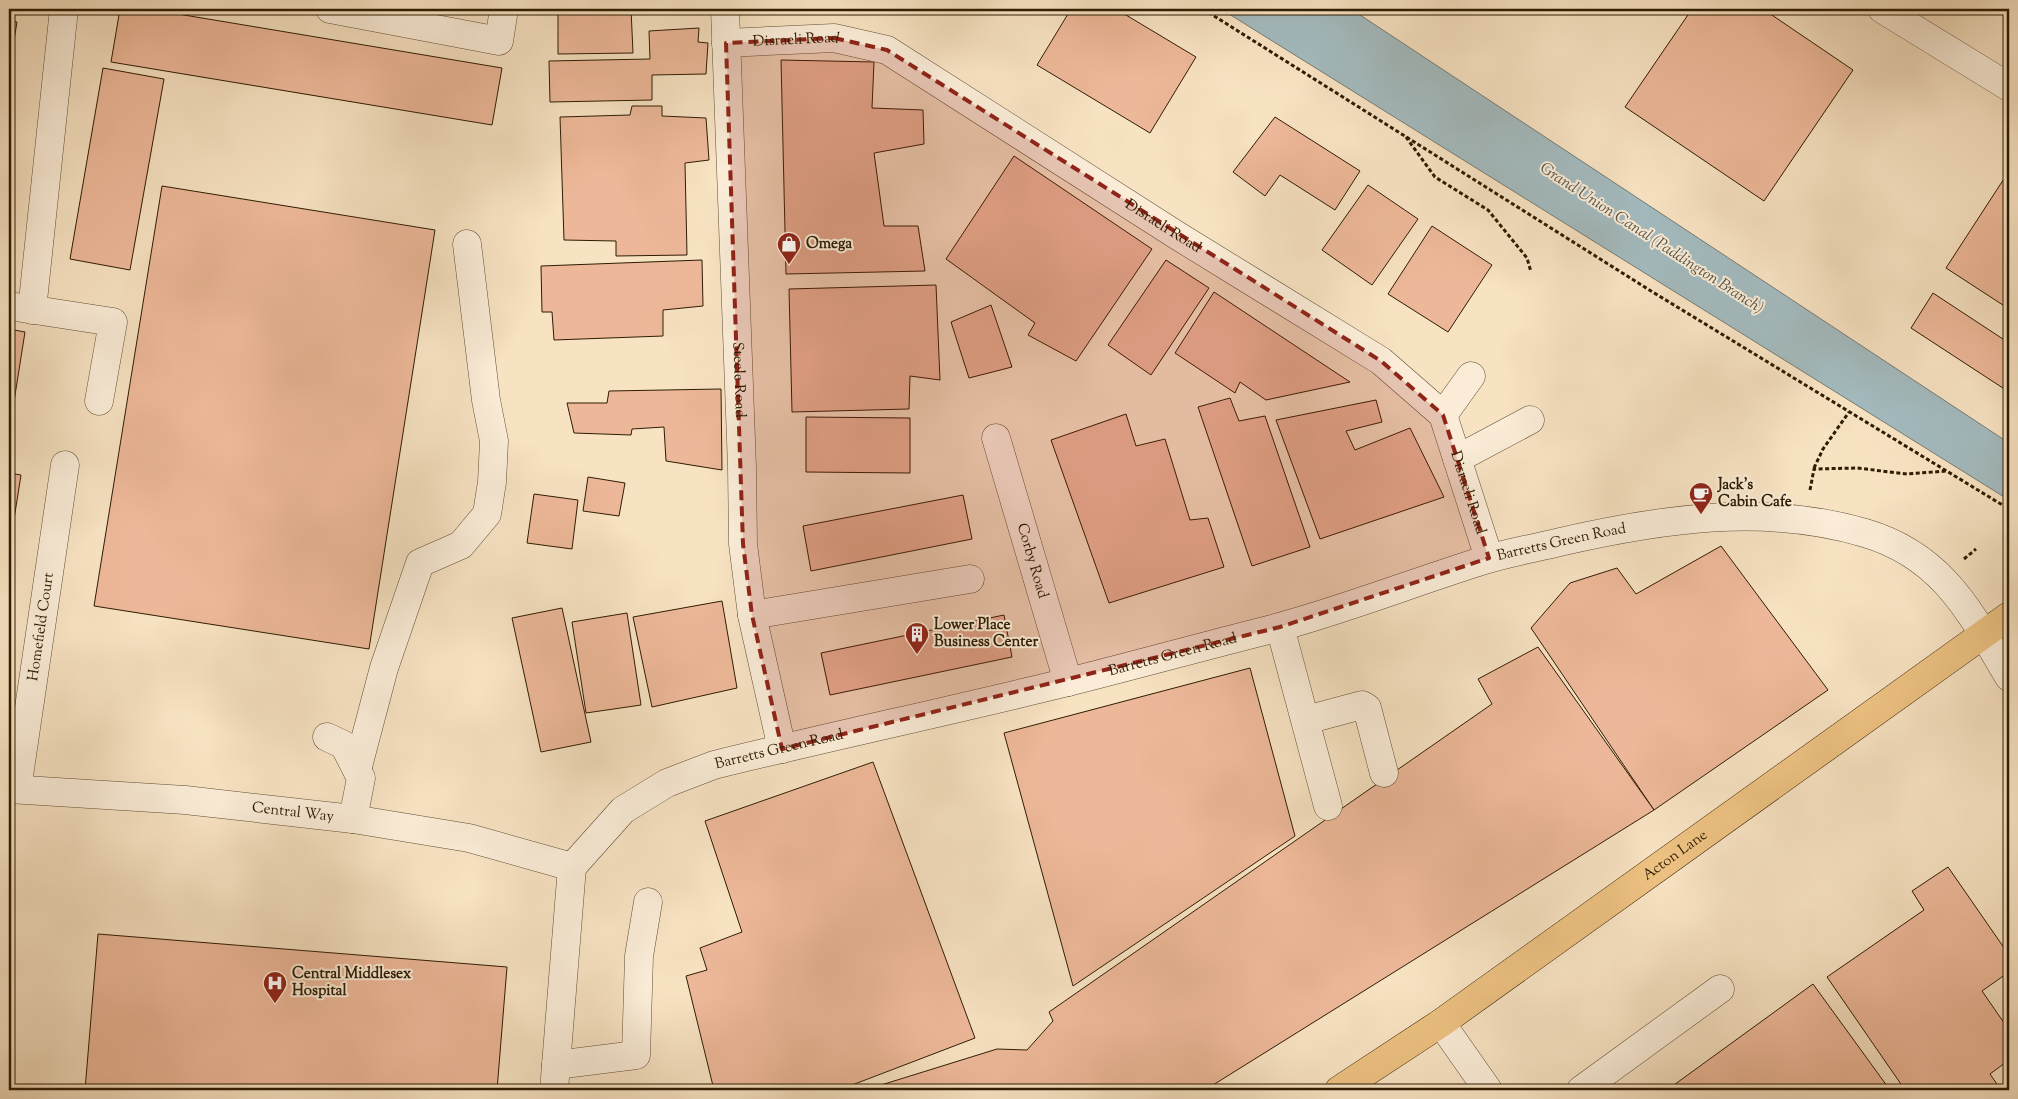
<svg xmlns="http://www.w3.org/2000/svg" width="2018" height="1099" viewBox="0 0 2018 1099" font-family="'Sorts Mill Goudy',serif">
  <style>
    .water { fill: #a3babe; stroke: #747b73 }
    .building { fill: #edb899; stroke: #2e1c03 }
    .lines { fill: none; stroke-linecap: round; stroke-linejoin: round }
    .minor-casing { stroke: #604e33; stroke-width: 29 }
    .major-casing { stroke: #2e1c03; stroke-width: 29 }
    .path { stroke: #2e1c03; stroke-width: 3; stroke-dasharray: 4 2.5; stroke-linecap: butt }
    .minor { stroke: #faecd7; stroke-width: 28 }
    .major { stroke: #ecc181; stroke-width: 28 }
    .marked { fill: #8f2418; fill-opacity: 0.2; stroke: #8f2418; stroke-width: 4; stroke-dasharray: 10 6; stroke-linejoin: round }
    .labels { text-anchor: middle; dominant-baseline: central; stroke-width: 4; stroke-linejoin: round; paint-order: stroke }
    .street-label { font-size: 15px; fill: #2e1c03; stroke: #faecd7 }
    .poi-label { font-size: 15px; font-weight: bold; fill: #2e1c03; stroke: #faecd7; text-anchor: start }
    .water-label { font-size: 16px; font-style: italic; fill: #575344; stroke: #faecd7 }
  </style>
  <rect width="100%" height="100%" fill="#f7e2c2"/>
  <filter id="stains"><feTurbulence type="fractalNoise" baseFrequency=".004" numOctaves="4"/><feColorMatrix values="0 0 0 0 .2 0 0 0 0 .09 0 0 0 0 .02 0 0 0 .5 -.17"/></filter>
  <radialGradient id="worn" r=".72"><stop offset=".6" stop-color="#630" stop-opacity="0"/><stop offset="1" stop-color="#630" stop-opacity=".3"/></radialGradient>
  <polygon class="water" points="1221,9 1351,9 2009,443 2009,500"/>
  <g class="building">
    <polygon points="120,9 148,9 502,68 492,125 111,62"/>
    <polygon points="558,9 631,9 633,53 558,54"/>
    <polygon points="1071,9 1116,9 1196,57 1150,133 1037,65"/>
    <polygon points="1692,9 1763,9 1853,70 1764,201 1625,107"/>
    <polygon points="9,20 17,22 9,71"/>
    <polygon points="699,28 698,42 708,43 706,74 652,75 652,100 550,102 549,61 650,59 649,31"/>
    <polygon points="781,60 874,62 872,108 923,110 924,144 874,153 884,226 918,226 925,271 786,274"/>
    <polygon points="103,68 164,79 130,270 70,259"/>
    <polygon points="632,106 662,106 662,116 706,118 709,160 685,163 687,255 616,256 616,241 564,240 560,117 630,115"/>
    <polygon points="1275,117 1360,171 1335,210 1280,175 1265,196 1233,172"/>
    <polygon points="1014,156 1152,249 1076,361 1028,335 1035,323 946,259"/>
    <polygon points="2009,171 2009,309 1946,268"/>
    <polygon points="1368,185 1418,219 1372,285 1322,250"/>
    <polygon points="162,186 435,230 369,649 94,606"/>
    <polygon points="1432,226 1492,265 1448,332 1388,294"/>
    <polygon points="702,260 703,306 663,310 663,336 554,340 552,312 542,312 541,266"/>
    <polygon points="1166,260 1209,288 1151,375 1108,345"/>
    <polygon points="936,285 940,380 910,376 909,409 792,412 789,289"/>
    <polygon points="1214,292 1350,382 1266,400 1240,382 1235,393 1175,353"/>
    <polygon points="1933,293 2009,343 2009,392 1911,328"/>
    <polygon points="991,305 1012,367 969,378 951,322"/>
    <polygon points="9,329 25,332 9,433"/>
    <polygon points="721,389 722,470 666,461 664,427 632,429 631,435 574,433 567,403 607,403 609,391"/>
    <polygon points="1230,398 1239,421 1265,416 1310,547 1252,566 1198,407"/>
    <polygon points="1376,400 1382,422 1346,431 1355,450 1410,428 1444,497 1320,539 1276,420"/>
    <polygon points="1126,414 1136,446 1165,439 1190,520 1208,518 1224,567 1109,603 1051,440"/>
    <polygon points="806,417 910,418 910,473 806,472"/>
    <polygon points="9,473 21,475 9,551"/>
    <polygon points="588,477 625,483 619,516 583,511"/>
    <polygon points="534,494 578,500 572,549 527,543"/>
    <polygon points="963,495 972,539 811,571 803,526"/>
    <polygon points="1721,546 1828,690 1654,810 1531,628 1570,583 1617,568 1636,594"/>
    <polygon points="722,601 737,688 652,707 633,617"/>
    <polygon points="562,608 591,742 541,752 512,618"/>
    <polygon points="627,613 641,705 586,713 572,622"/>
    <polygon points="1004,615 1012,657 830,695 821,653"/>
    <polygon points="1538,647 1654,810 1205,1090 865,1090 997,1049 1027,1050 1053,1021 1049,1012 1492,704 1478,679"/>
    <polygon points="1250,668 1295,836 1073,986 1004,733"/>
    <polygon points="873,762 975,1038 839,1090 714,1090 686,976 707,970 700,948 742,932 705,821"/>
    <polygon points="1948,867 2009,955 2009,972 1982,991 2009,1030 2009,1060 1990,1074 2001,1090 1905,1090 1827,977 1924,910 1912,891"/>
    <polygon points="98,934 507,967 497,1090 85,1090"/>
    <polygon points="1813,984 1890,1090 1667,1090"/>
  </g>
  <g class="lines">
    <g class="minor-casing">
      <g id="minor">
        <polyline points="330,9 499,41 504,9"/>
        <path id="s1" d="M725,9L742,467L743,544L752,615L782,749"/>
        <polyline points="1882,9 2009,87"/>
        <path id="s2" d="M726,43L834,38L887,50L1178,236L1381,361L1443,415L1489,558"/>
        <polyline points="9,306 113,322 99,401"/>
        <polyline points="32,310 64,9"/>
        <polyline points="1443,415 1471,376"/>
        <path id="s3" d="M996,438L1068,682"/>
        <polyline points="1457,459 1530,420"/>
        <polyline points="752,615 970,579"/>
        <polyline points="1280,627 1328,806"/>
        <polyline points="1306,720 1362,705 1367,708 1384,773"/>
        <polyline points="327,737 344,745 361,778 353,819"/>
        <polyline points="357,770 384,668 420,563 461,545 487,514 492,482 494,441 486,400 467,244"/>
        <path id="s4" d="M9,789L185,800L353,819L469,838L572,867"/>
        <path id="s5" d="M17,789L65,465"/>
        <polyline points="1441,1023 1488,1090"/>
        <polyline points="556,1065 636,1055 639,956 648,902"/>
        <path id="s6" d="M554,1090L572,867L623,810L667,783L714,765C832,736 950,711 1068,682C1136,665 1204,646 1272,629C1344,610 1414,582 1485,560C1510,552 1536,548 1560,542C1661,519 1764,503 1865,533C1943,556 1970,612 2009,677"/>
        <polyline points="1581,1090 1720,989"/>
      </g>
    </g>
    <g class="major-casing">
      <g id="major">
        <path id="s7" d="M1339,1090L1441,1023L2009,616"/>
      </g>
    </g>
    <g class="path">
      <polyline points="1203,9 1651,291 2009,509"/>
      <polyline points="1406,137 1435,177 1488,210 1527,258 1531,272"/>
      <polyline points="1814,468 1823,449 1849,412"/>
      <polyline points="1810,490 1814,469 1857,468 1907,474 1947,471"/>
      <polyline points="1964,559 1976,549"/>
    </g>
    <use href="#minor" class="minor"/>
    <use href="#major" class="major"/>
  </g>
  <path class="marked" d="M834,38L887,50L1381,361L1443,415L1489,558L1280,627L782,749L752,615L743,544L726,43Z"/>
  <defs>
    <g id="shop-pin" transform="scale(1.25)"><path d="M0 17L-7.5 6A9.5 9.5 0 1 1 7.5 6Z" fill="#8f2418" stroke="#faecd7"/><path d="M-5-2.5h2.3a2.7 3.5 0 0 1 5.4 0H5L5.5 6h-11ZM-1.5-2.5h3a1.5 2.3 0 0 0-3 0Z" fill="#fff"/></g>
    <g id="cafe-pin" transform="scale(1.25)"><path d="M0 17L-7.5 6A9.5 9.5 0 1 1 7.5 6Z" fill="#8f2418" stroke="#faecd7"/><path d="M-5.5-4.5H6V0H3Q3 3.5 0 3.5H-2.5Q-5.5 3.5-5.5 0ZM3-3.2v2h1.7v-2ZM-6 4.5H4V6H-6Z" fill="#fff"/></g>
    <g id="building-pin" transform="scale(1.25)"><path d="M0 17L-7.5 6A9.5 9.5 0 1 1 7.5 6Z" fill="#8f2418" stroke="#faecd7"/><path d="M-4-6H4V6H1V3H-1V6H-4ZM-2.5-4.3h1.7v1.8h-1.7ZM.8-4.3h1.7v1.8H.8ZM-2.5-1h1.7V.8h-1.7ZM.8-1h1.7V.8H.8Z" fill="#fff"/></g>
    <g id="hospital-pin" transform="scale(1.25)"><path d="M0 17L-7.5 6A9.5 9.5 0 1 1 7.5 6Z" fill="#8f2418" stroke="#faecd7"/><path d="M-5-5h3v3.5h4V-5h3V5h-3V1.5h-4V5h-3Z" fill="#fff"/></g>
  </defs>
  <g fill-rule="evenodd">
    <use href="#shop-pin" x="789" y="244"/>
    <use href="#cafe-pin" x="1701" y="494"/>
    <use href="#building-pin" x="917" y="634"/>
    <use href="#hospital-pin" x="275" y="983"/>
  </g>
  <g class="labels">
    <g class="street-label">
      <text stroke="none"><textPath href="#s2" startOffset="70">Disraeli Road</textPath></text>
      <text stroke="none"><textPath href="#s2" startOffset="490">Disraeli Road</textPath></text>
      <text stroke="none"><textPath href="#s1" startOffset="371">Steele Road</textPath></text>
      <text stroke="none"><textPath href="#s2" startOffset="910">Disraeli Road</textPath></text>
      <text stroke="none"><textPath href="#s6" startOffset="1279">Barretts Green Road</textPath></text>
      <text stroke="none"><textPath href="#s3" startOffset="128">Corby Road</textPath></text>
      <text stroke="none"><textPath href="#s5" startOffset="164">Homefield Court</textPath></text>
      <text stroke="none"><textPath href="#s6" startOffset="874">Barretts Green Road</textPath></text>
      <text stroke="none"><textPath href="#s6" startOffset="469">Barretts Green Road</textPath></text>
      <text stroke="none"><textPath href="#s4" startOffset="285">Central Way</textPath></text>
      <text stroke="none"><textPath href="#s7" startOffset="410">Acton Lane</textPath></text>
    </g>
    <g class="poi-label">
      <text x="806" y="244">Omega</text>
      <text x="1718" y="485">Jack's<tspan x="1718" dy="17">Cabin Cafe</tspan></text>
      <text x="934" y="625">Lower Place<tspan x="934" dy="17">Business Center</tspan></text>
      <text x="292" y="974">Central Middlesex<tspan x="292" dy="17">Hospital</tspan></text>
    </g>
    <g class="water-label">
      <text transform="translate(1651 239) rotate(33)">Grand Union Canal (Paddington Branch)</text>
    </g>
  </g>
  <rect width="2018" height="1099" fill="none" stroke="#f7e2c2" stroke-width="30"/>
  <rect x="10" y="10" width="1998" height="1079" fill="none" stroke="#2e1c03" stroke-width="2.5"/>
  <rect x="15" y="15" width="1988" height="1069" fill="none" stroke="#2e1c03"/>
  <rect width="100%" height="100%" filter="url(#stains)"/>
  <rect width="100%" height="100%" fill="url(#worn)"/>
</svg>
